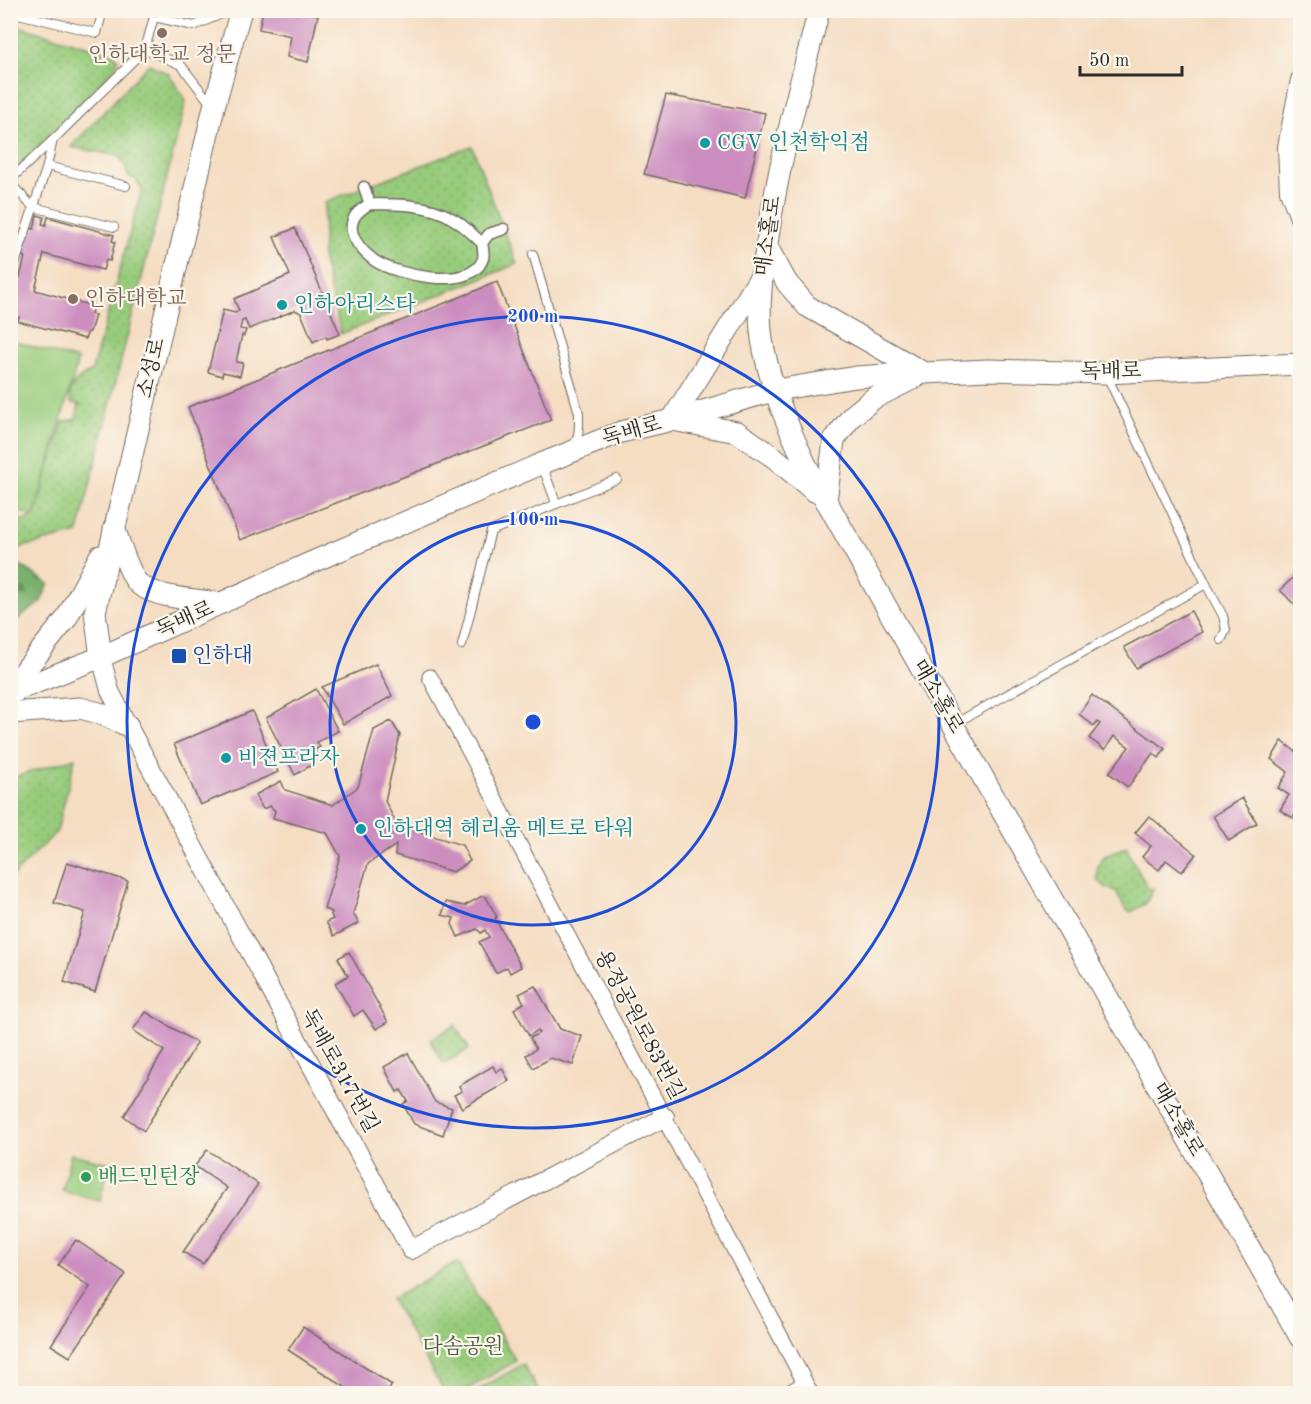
<svg xmlns="http://www.w3.org/2000/svg" width="1311" height="1404" viewBox="0 0 1311 1404" font-family="'Old Standard TT','Noto Serif KR',serif">
  <style>
    .forest { fill: url(#forest-firs); stroke: #526e4c; stroke-width: 1.5 }
    .park { fill: url(#park-dots); stroke: #627c54; stroke-width: 1.5 }
    .pitch { fill: #98cc7c; stroke: #627c54; stroke-width: 1.5 }
    .building { fill: #cc8dc0 }
    .lines { fill: none; stroke-linecap: round; stroke-linejoin: round }
    .service-casing { stroke: #726960; stroke-width: 10 }
    .pedestrian-casing { stroke: #726960; stroke-width: 13 }
    .minor-casing { stroke: #726960; stroke-width: 17 }
    .tertiary-casing { stroke: #726960; stroke-width: 20 }
    .secondary-casing { stroke: #726960; stroke-width: 23 }
    .service { stroke: #fff; stroke-width: 8 }
    .pedestrian { stroke: #fff; stroke-width: 10 }
    .minor { stroke: #fff; stroke-width: 15 }
    .tertiary { stroke: #fff; stroke-width: 18 }
    .secondary { stroke: #fff; stroke-width: 21 }
    .ring { fill: none; stroke: #1d4ed8; stroke-width: 3 }
    .education-dot { fill: #8d6e63; stroke: #fbf7ec; stroke-width: 2 }
    .culture-dot { fill: #0f9aa8; stroke: #fbf7ec; stroke-width: 2 }
    .transit-dot { fill: #1a4fb4; stroke: #fbf7ec; stroke-width: 2 }
    .leisure-dot { fill: #2e9e5b; stroke: #fbf7ec; stroke-width: 2 }
    .labels { text-anchor: middle; dominant-baseline: central; stroke-width: 4.5; stroke-linejoin: round; paint-order: stroke }
    .education-label { font-size: 21px; fill: #785e54; stroke: #fbf7ec }
    .culture-label { font-size: 21px; fill: #0d838f; stroke: #fbf7ec; text-anchor: start }
    .street-label { font-size: 21px; fill: #2b2b2b; stroke: #fbf7ec }
    .transit-label { font-size: 21px; fill: #164399; stroke: #fbf7ec; text-anchor: start }
    .leisure-label { font-size: 21px; fill: #27864d; stroke: #fbf7ec; text-anchor: start }
    .park-label { font-size: 21px; fill: #4c5b43; stroke: #fbf7ec }
    .centre { fill: #1d4ed8; stroke: #fbf7ec; stroke-width: 3 }
    .ring-label { font-size: 18px; text-anchor: middle; font-weight: bold; fill: #1d4ed8; stroke: #fbf7ec; stroke-width: 4.5; stroke-linejoin: round; paint-order: stroke }
  </style>
  <defs>
    <pattern id="forest-firs" width="22" height="20" patternUnits="userSpaceOnUse" patternTransform="scale(1.5)"><rect width="22" height="20" fill="#7ab06c"/><path d="M5 1l3.5 6h-7zM16 11l3.5 6h-7z" fill="#648f59"/></pattern>
    <pattern id="park-dots" width="8" height="8" patternUnits="userSpaceOnUse" patternTransform="scale(1.5)"><rect width="8" height="8" fill="#98cc7c"/><path d="M2 2h.1M6 6h.1" fill="none" stroke="#83af6b" stroke-width="1.8" stroke-linecap="round"/></pattern>
  </defs>
  <rect width="100%" height="100%" fill="#fbf7ec"/>
  <filter id="ink" filterUnits="userSpaceOnUse"><feTurbulence type="fractalNoise" baseFrequency=".0167" numOctaves="2"/><feDisplacementMap in="SourceGraphic" scale="12" xChannelSelector="R" yChannelSelector="G"/><feConvolveMatrix kernelMatrix="1 2 1 2 8 2 1 2 1" color-interpolation-filters="sRGB"/></filter>
  <filter id="wash" filterUnits="userSpaceOnUse"><feTurbulence type="fractalNoise" baseFrequency=".008" numOctaves="4" result="noise"/><feDisplacementMap in="SourceGraphic" scale="24" xChannelSelector="R" yChannelSelector="G"/><feGaussianBlur stdDeviation="1.35" result="paint"/><feColorMatrix in="noise" values="0 0 0 0 0 0 0 0 0 0 0 0 0 0 0 0 0 1.4 0 .05"/><feComposite in="paint" operator="in"/></filter>
  <g filter="url(#wash)">
    <rect width="100%" height="100%" fill="#f5ddc2"/>
    <polygon class="forest" points="17,563 49,584 40,603 11,624 11,578"/>
    <g class="park">
      <polygon points="10,24 114,54 118,59 116,66 22,163 11,171"/>
      <path d="M149,64L169,74L186,101L78,533L11,550V518L25,520L34,516L63,422L76,419L79,404L71,403C66,387 78,377 92,371L142,189L136,180L128,176L125,165L119,156L71,147Z"/>
      <polygon points="472,146 517,264 341,334 322,257 325,202"/>
      <polygon points="75,758 57,831 11,878 11,778"/>
      <path d="M1127,847L1130,856L1148,888L1154,889L1145,904L1131,912L1125,909L1116,891L1107,888L1097,880C1096,856 1107,853 1127,847Z"/>
      <polygon points="455,1025 469,1049 444,1064 430,1040"/>
      <polygon points="457,1262 516,1361 461,1393 445,1393 391,1299"/>
      <polygon points="523,1364 540,1393 473,1393"/>
    </g>
    <g class="pitch">
      <polygon points="10,340 78,360 34,516 11,509"/>
      <polygon points="71,1154 109,1163 100,1201 62,1191"/>
    </g>
    <g id="blocks">
      <g class="building">
        <polygon points="263,10 280,10 297,14 298,10 318,15 308,62 287,57 291,36 259,29"/>
        <polygon points="666,95 765,113 745,198 644,174"/>
        <polygon points="37,215 44,217 42,224 46,225 48,217 114,235 112,241 115,242 110,261 106,260 103,270 44,254 35,290 93,306 91,314 95,315 90,332 88,332 85,339 18,321 19,317 14,316 13,321 10,321 10,298 16,276 20,277 25,257 22,256 30,228 34,229"/>
        <polygon points="295,228 340,334 327,339 326,336 313,342 301,313 295,310 249,329 245,320 242,321 240,329 246,330 244,336 242,335 236,362 243,363 240,376 223,372 222,376 208,372 223,310 235,313 239,311 234,299 290,275 274,237"/>
        <polygon points="497,282 551,420 240,540 188,407"/>
        <polygon points="1298,573 1300,576 1300,603 1297,607 1280,590"/>
        <polygon points="1191,611 1202,632 1136,668 1124,647"/>
        <polygon points="376,664 392,696 343,724 322,687"/>
        <polygon points="316,689 338,731 317,742 320,747 309,753 315,763 295,775 266,718"/>
        <polygon points="1092,695 1165,749 1159,758 1153,753 1128,787 1109,773 1129,747 1114,736 1105,750 1089,738 1100,724 1097,722 1094,726 1079,714"/>
        <polygon points="252,711 278,772 200,805 174,744"/>
        <polygon points="391,721 400,735 385,801 397,825 462,845 470,861 453,872 395,855 396,845 368,864 353,914 359,923 334,936 326,922 333,919 331,915 332,912 324,909 340,856 327,833 273,818 275,811 270,806 263,809 255,795 281,781 285,790 333,805 358,787 374,730"/>
        <polygon points="1282,741 1300,755 1300,805 1293,818 1280,810 1289,795 1278,788 1288,772 1271,759"/>
        <polygon points="1242,798 1257,823 1229,841 1213,816"/>
        <polygon points="1149,816 1196,854 1182,872 1166,860 1159,870 1142,857 1151,846 1135,833"/>
        <polygon points="67,862 128,881 95,992 64,982 85,912 54,903"/>
        <polygon points="482,896 486,897 497,917 495,918 521,967 510,973 507,967 496,973 479,942 489,937 485,930 481,933 477,929 458,937 452,924 454,918 442,915 446,902 464,906"/>
        <polygon points="349,952 388,1022 376,1029 363,1010 354,1016 335,983 348,976 338,958"/>
        <polygon points="535,986 560,1029 582,1036 573,1065 551,1058 533,1068 526,1055 536,1049 530,1038 539,1033 538,1030 529,1036 514,1009 524,1003 519,994"/>
        <polygon points="146,1012 197,1043 144,1131 124,1116 164,1051 133,1030"/>
        <polygon points="408,1053 435,1102 452,1108 443,1135 414,1124 403,1104 408,1101 401,1090 397,1092 384,1067"/>
        <polygon points="493,1066 496,1072 502,1068 509,1081 462,1108 454,1095 462,1091 459,1086"/>
        <polygon points="207,1150 258,1184 203,1264 183,1252 227,1188 195,1166"/>
        <polygon points="76,1240 126,1274 70,1357 51,1345 90,1287 58,1265"/>
        <polygon points="303,1327 392,1385 386,1394 349,1394 351,1391 288,1350"/>
      </g>
    </g>
  </g>
  <g filter="url(#ink)">
    <use href="#blocks" fill-opacity="0" stroke="#726960" stroke-width="1.5"/>
    <g class="lines">
      <g class="service-casing">
        <g id="service">
          <polyline points="151,10 154,17 194,26 231,10"/>
          <polyline points="10,12 97,33 103,10"/>
          <polyline points="145,49 154,17"/>
          <polyline points="47,166 126,186"/>
          <polyline points="10,180 53,140"/>
          <polyline points="10,183 33,207 114,227"/>
          <path d="M533,254L579,413C579,424 580,437 573,446"/>
          <polyline points="10,279 47,166 53,140 145,49 181,65 211,104"/>
          <polyline points="1106,374 1206,584 1223,616 1226,630 1221,640"/>
          <polyline points="542,465 556,503"/>
          <polyline points="462,645 491,531 617,479"/>
          <polyline points="954,724 1206,584"/>
          <polyline points="780,1394 804,1380"/>
        </g>
      </g>
      <g class="pedestrian-casing">
        <g id="pedestrian">
          <polyline points="364,187 370,204"/>
          <path d="M370,204C396,204 431,204 453,219C464,225 473,235 482,243C483,249 485,256 482,261C469,291 396,275 375,261C352,244 339,220 370,204Z"/>
          <polyline points="482,243 489,234 504,229"/>
        </g>
      </g>
      <g class="minor-casing">
        <polyline id="minor" points="430,677 811,1394"/>
      </g>
      <g class="tertiary-casing">
        <g id="tertiary">
          <polyline points="1300,80 1287,147 1289,191 1300,220"/>
          <polyline points="101,657 110,691 128,726 411,1250 665,1117"/>
        </g>
      </g>
      <g class="secondary-casing">
        <g id="secondary">
          <path d="M819,10C800,86 779,160 768,237C762,272 756,315 764,350C772,390 789,429 806,465L1300,1337"/>
          <polyline points="766,245 787,283 807,306 924,373"/>
          <polyline points="761,276 672,420 737,432 775,458 814,491"/>
          <polyline points="826,501 834,440 852,416 874,398 916,377"/>
          <path d="M114,528C121,546 126,566 136,581C149,598 200,600 221,603"/>
          <polyline points="101,657 95,612 214,107 241,10"/>
          <polyline points="10,689 66,619 100,556"/>
          <polyline points="10,694 22,688 101,657 310,563 541,464 621,432 672,420 776,390 856,377 902,374 988,370 1105,373 1300,364"/>
          <polyline points="10,713 80,708 99,713 128,726"/>
        </g>
      </g>
      <use href="#service" class="service"/>
      <use href="#pedestrian" class="pedestrian"/>
      <use href="#minor" class="minor"/>
      <use href="#tertiary" class="tertiary"/>
      <use href="#secondary" class="secondary"/>
    </g>
  </g>
  <g class="ring">
    <circle cx="533" cy="722" r="203"/>
    <circle cx="533" cy="722" r="406"/>
  </g>
  <g class="education-dot">
    <circle cx="162" cy="33" r="6"/>
    <circle cx="73" cy="299" r="6"/>
  </g>
  <g class="culture-dot">
    <circle cx="705" cy="143" r="6"/>
    <circle cx="282" cy="305" r="6"/>
    <circle cx="226" cy="758" r="6"/>
    <circle cx="361" cy="829" r="6"/>
  </g>
  <rect class="transit-dot" x="171" y="648" width="16" height="16" rx="3"/>
  <circle class="leisure-dot" cx="86" cy="1177" r="6"/>
  <g class="labels">
    <g class="education-label">
      <text x="162" y="55">인하대학교 정문</text>
      <text x="85" y="299" text-anchor="start">인하대학교</text>
    </g>
    <g class="culture-label">
      <text x="717" y="143">CGV 인천학익점</text>
      <text x="294" y="305">인하아리스타</text>
      <text x="238" y="758">비젼프라자</text>
      <text x="373" y="829">인하대역 헤리움 메트로 타워</text>
    </g>
    <g class="street-label">
      <text transform="translate(769 236) rotate(-82)">매소홀로</text>
      <text transform="translate(152 368) rotate(-77)">소성로</text>
      <text transform="translate(1111 372) rotate(-1)">독배로</text>
      <text transform="translate(632 432) rotate(-16)">독배로</text>
      <text transform="translate(185 620) rotate(-24)">독배로</text>
      <text transform="translate(937 697) rotate(60)">매소홀로</text>
      <text transform="translate(639 1025) rotate(62)">용정공원로83번길</text>
      <text transform="translate(339 1071) rotate(61)">독배로317번길</text>
      <text transform="translate(1177 1120) rotate(60)">매소홀로</text>
    </g>
    <g class="transit-label">
      <text x="192" y="656">인하대</text>
    </g>
    <g class="leisure-label">
      <text x="98" y="1177">배드민턴장</text>
    </g>
    <g class="park-label">
      <text x="463" y="1347">다솜공원</text>
    </g>
  </g>
  <circle cx="533" cy="722" r="9" class="centre"/>
  <g class="ring-label">
    <text x="533" y="322">200 m</text>
    <text x="533" y="525">100 m</text>
  </g>
  <rect width="1311" height="1404" fill="none" stroke="#fbf7ec" stroke-width="36"/>
  <path d="M1080 66v9h102v-9" fill="none" stroke="#2b2b2b" stroke-width="3"/>
  <text x="1089" y="66" font-size="18" fill="#2b2b2b" stroke="#fbf7ec" stroke-width="4.5" paint-order="stroke">50 m</text>
</svg>
